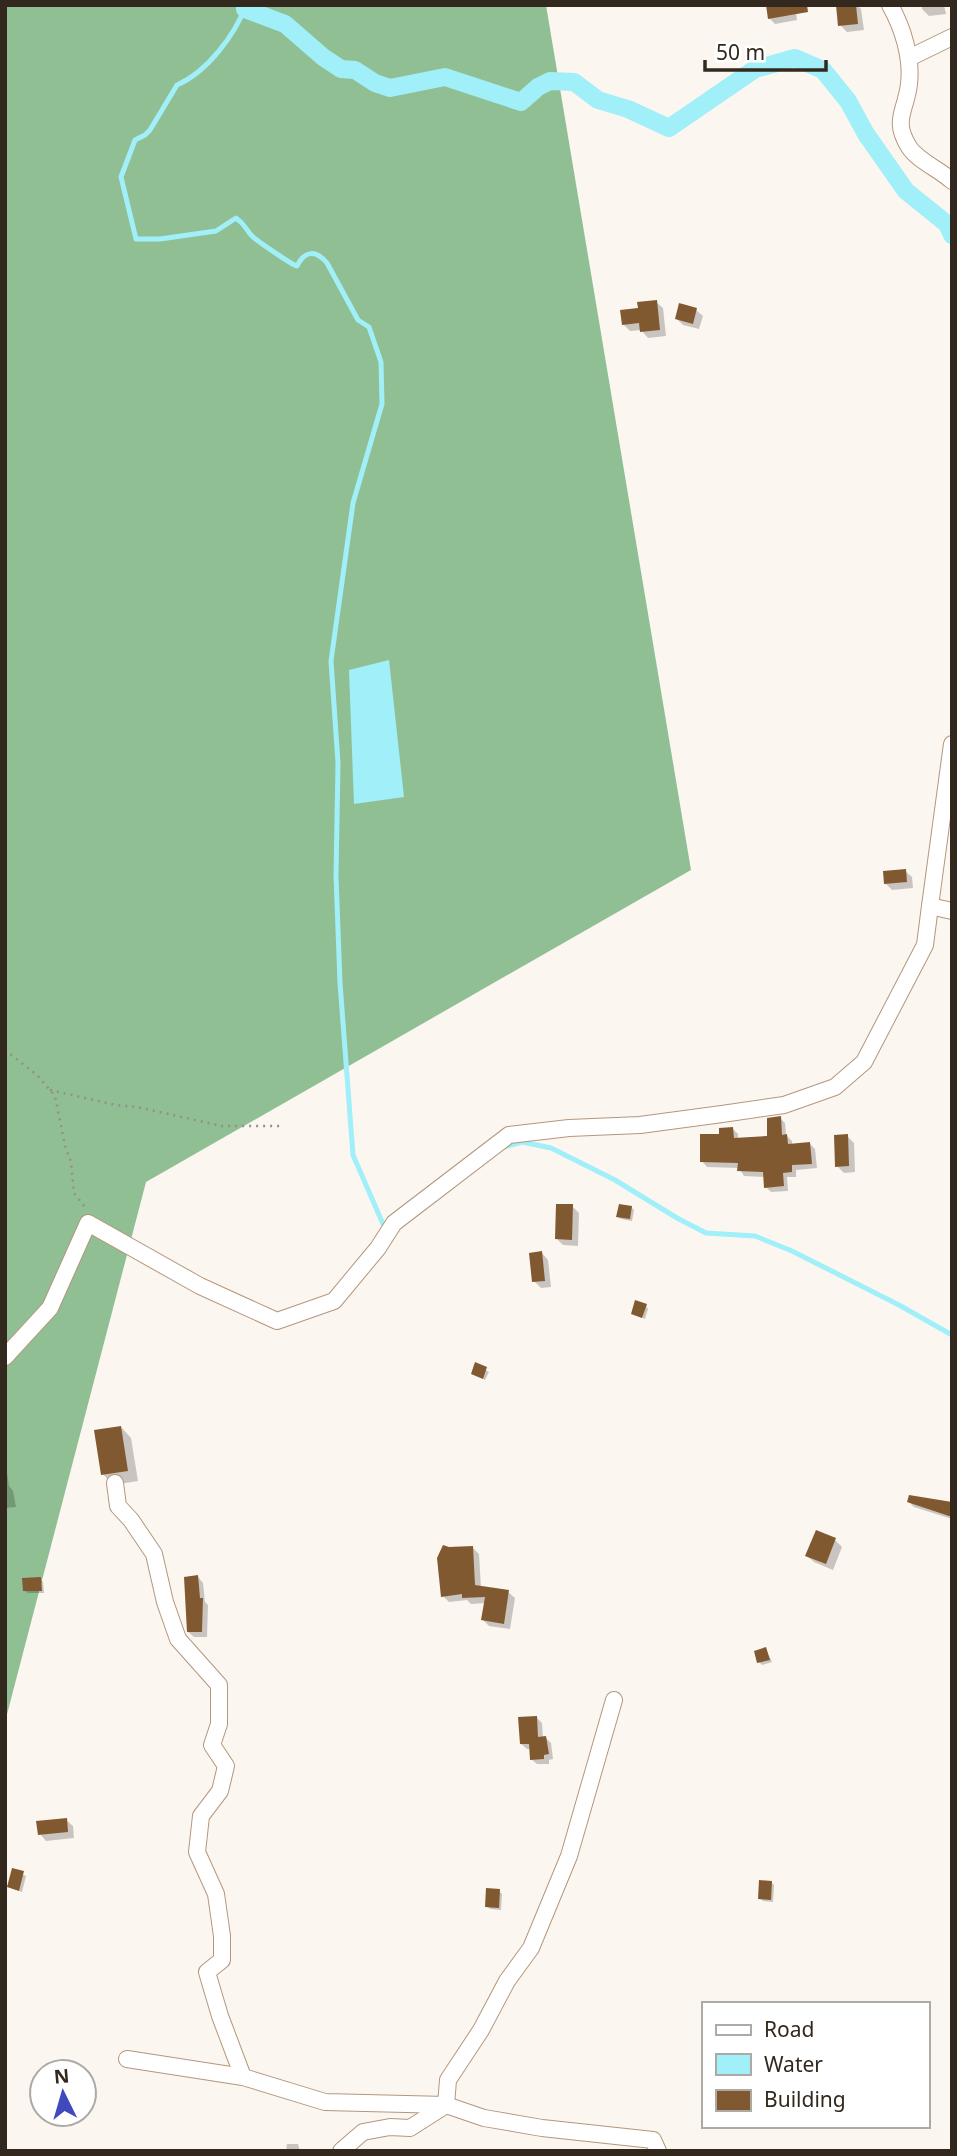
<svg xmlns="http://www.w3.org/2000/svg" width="957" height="2156" viewBox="0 0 957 2156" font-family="'Noto Sans',sans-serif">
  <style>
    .forest { fill: #90bf94 }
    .water { fill: #a1eff9 }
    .shadow { fill: #0003 }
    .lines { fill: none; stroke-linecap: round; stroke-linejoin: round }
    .stream { stroke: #a1eff9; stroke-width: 5 }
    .canal { stroke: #a1eff9; stroke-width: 18 }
    .building { fill: #815930 }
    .minor-casing { stroke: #b3977d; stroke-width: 18 }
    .path { stroke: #978f87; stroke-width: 2.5; stroke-dasharray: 2 5; stroke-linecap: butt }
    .minor { stroke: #fff; stroke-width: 16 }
  </style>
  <rect width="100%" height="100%" fill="#fcf6f1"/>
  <polygon class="forest" points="5,5 546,5 691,870 146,1182 5,1722"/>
  <polygon class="water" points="389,660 404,797 354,804 349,670"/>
  <g class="shadow">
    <polygon points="795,5 797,20 775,24 769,18"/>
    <polygon points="838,5 857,5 861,9 864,30 847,32 840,25"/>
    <polygon points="922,5 944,5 946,14 929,16 922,9"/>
    <polygon points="656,302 663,308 666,336 648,338 641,330 630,331 624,325"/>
    <polygon points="696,310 703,316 699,329 683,325 676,318"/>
    <polygon points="905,871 912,877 913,888 892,890 885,883"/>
    <polygon points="780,1118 785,1123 786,1135 792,1141 792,1146 810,1144 815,1149 817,1168 796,1170 796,1177 787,1177 788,1191 771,1192 766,1187 765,1177 744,1176 739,1168 707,1167 702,1161 721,1136 733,1129 738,1134 738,1139 769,1137"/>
    <polygon points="847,1136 854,1143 855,1172 844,1173 837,1166"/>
    <polygon points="572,1206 579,1213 578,1246 563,1245 557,1239"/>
    <polygon points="631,1207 634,1210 632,1221 621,1219 618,1217"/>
    <polygon points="542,1253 548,1260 551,1287 541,1288 534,1281"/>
    <polygon points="646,1306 648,1309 645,1319 633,1313"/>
    <polygon points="476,1365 489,1372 485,1380 473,1373"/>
    <polygon points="121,1427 131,1438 138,1481 113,1485 103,1474"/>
    <polygon points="5,1460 9,1486 13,1491 16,1507 5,1508"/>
    <polygon points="909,1502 952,1504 952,1519 914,1507"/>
    <polygon points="817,1532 835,1540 842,1547 833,1570 814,1562 807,1556"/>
    <polygon points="472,1547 479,1554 481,1588 508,1592 515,1598 510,1629 489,1626 483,1620 485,1603 471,1604 467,1600 449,1602 443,1596"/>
    <polygon points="198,1577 203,1583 205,1602 208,1605 207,1637 194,1637 188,1632"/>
    <polygon points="40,1579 43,1582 44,1593 28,1593 25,1591"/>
    <polygon points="766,1649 772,1662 762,1665 759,1662"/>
    <polygon points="536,1717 542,1723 543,1738 546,1738 551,1743 553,1759 549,1760 549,1764 537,1764 531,1759 531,1749 527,1749 521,1744"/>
    <polygon points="66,1820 73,1826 74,1838 46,1841 40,1834"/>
    <polygon points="13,1870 26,1876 22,1892 9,1887"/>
    <polygon points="771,1882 774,1885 773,1902 763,1901 760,1898"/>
    <polygon points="499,1891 502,1894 501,1910 490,1909 487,1906"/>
    <polygon points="287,2144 298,2144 300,2151 286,2151"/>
  </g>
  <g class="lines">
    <g class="stream">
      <path d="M246,5C235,35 207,72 177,85L150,130L145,135L135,140L121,177L136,239H160L216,231L236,218C247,226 245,229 252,236C256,240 292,265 297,266C305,250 316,250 327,263L358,320L369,327L381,362L382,404L353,503L331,661L338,763L336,876L340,983L353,1155L383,1224"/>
      <polyline points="501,1148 522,1142 551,1148 615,1180 677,1218 706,1233 755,1236 792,1251 899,1305 952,1335"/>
    </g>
    <polyline class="canal" points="245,9 285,24 323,57 341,69 355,70 375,83 390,88 445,77 521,102 538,87 550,81 574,82 598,100 628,109 669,128 755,69 795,58 823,70 848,101 866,134 906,191 947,224 952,235"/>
  </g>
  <g class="building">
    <polygon points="766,5 807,5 808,12 768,19"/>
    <polygon points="836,5 856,5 858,24 838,26"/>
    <polygon points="657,300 660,330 640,332 639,323 622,325 620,310 638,308 637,302"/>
    <polygon points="679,303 697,308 693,324 675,319"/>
    <polygon points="906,869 907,882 884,884 883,871"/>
    <polygon points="781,1116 782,1135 787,1134 788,1144 810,1142 812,1164 792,1165 792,1172 783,1173 784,1186 764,1188 763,1172 737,1171 738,1163 700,1162 700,1134 719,1134 719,1128 733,1127 734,1138 767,1136 767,1118"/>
    <polygon points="848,1134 849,1166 835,1167 834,1135"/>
    <polygon points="556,1204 573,1204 572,1240 555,1239"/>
    <polygon points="619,1204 632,1206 630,1219 616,1217"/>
    <polygon points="542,1251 545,1281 532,1282 529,1253"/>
    <polygon points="635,1300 647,1304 642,1318 631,1314"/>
    <polygon points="475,1362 487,1367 483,1379 471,1374"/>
    <polygon points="121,1426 128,1471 101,1475 94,1430"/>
    <polygon points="909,1495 952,1502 952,1517 907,1502"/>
    <polygon points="816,1530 836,1538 826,1564 805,1556"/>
    <polygon points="443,1545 449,1547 473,1546 475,1585 509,1590 504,1624 481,1620 485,1597 462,1598 462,1594 441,1597 437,1558"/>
    <polygon points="198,1575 200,1598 203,1598 202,1632 187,1632 184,1577"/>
    <polygon points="41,1577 42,1591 23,1591 22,1578"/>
    <polygon points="766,1647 770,1660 757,1663 754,1651"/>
    <polygon points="537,1716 538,1737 546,1736 549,1754 544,1755 544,1759 530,1760 529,1744 520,1744 518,1717"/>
    <polygon points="67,1818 68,1832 38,1835 36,1821"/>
    <polygon points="12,1868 24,1871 19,1891 7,1887"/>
    <polygon points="759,1880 772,1881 771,1900 758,1899"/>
    <polygon points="486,1888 500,1889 499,1908 485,1907"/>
  </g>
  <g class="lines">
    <g class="minor-casing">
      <g id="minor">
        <path d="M890,5C903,28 912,58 909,84C906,111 892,120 909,147C918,161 939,169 952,181"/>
        <polyline points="909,58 952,37"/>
        <polyline points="930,906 952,744"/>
        <polyline points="5,1357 50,1308 88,1223 200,1286 277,1321 334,1301 378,1248 394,1223 509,1135 569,1128 640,1125 722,1114 784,1105 835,1087 864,1062 925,945 930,906 952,911"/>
        <polyline points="115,1483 118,1506 131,1520 154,1554 165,1602 178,1639 219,1685 219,1724 212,1745 226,1766 220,1791 201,1816 197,1852 216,1894 222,1936 222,1960 207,1972 220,2016 243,2077"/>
        <polyline points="127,2059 243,2077 325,2102 446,2105 448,2080 481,2030 507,1981 531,1948 569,1856 614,1700"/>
        <polyline points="341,2151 363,2132 390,2127 410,2128 446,2105 484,2118 542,2128 653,2140 658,2151"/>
      </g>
    </g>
    <g class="path">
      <polyline points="5,1050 37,1075 55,1096 65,1146 71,1162 74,1193 85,1207"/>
      <polyline points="50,1090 116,1105 137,1107 222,1126 281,1126"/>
    </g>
    <use href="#minor" class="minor"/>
  </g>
  <rect width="957" height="2156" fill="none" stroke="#32281d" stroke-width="14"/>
  <rect x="702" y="2002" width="228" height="126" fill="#ffffff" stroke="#ada9a5" stroke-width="2"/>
  <rect x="716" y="2025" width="35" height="10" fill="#ffffff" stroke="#ada9a5" stroke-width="2"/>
  <text x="764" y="2037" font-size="21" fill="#32281d">Road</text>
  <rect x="716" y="2054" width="35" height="21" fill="#a1eff9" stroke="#ada9a5" stroke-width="2"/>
  <text x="764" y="2072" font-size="21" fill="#32281d">Water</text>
  <rect x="716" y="2090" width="35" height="21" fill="#815930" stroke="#ada9a5" stroke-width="2"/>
  <text x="764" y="2107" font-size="21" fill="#32281d">Building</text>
  <g transform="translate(63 2093) rotate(355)"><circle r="33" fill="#ffffff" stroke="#ada9a5" stroke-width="2"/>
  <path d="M0-5L12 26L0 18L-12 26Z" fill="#4049be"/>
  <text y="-10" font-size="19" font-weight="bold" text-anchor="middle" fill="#32281d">N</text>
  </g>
  <path d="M705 60v10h121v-10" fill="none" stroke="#32281d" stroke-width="3.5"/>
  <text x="716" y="60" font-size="21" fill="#32281d" stroke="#ffffff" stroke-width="5" paint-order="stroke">50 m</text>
</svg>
